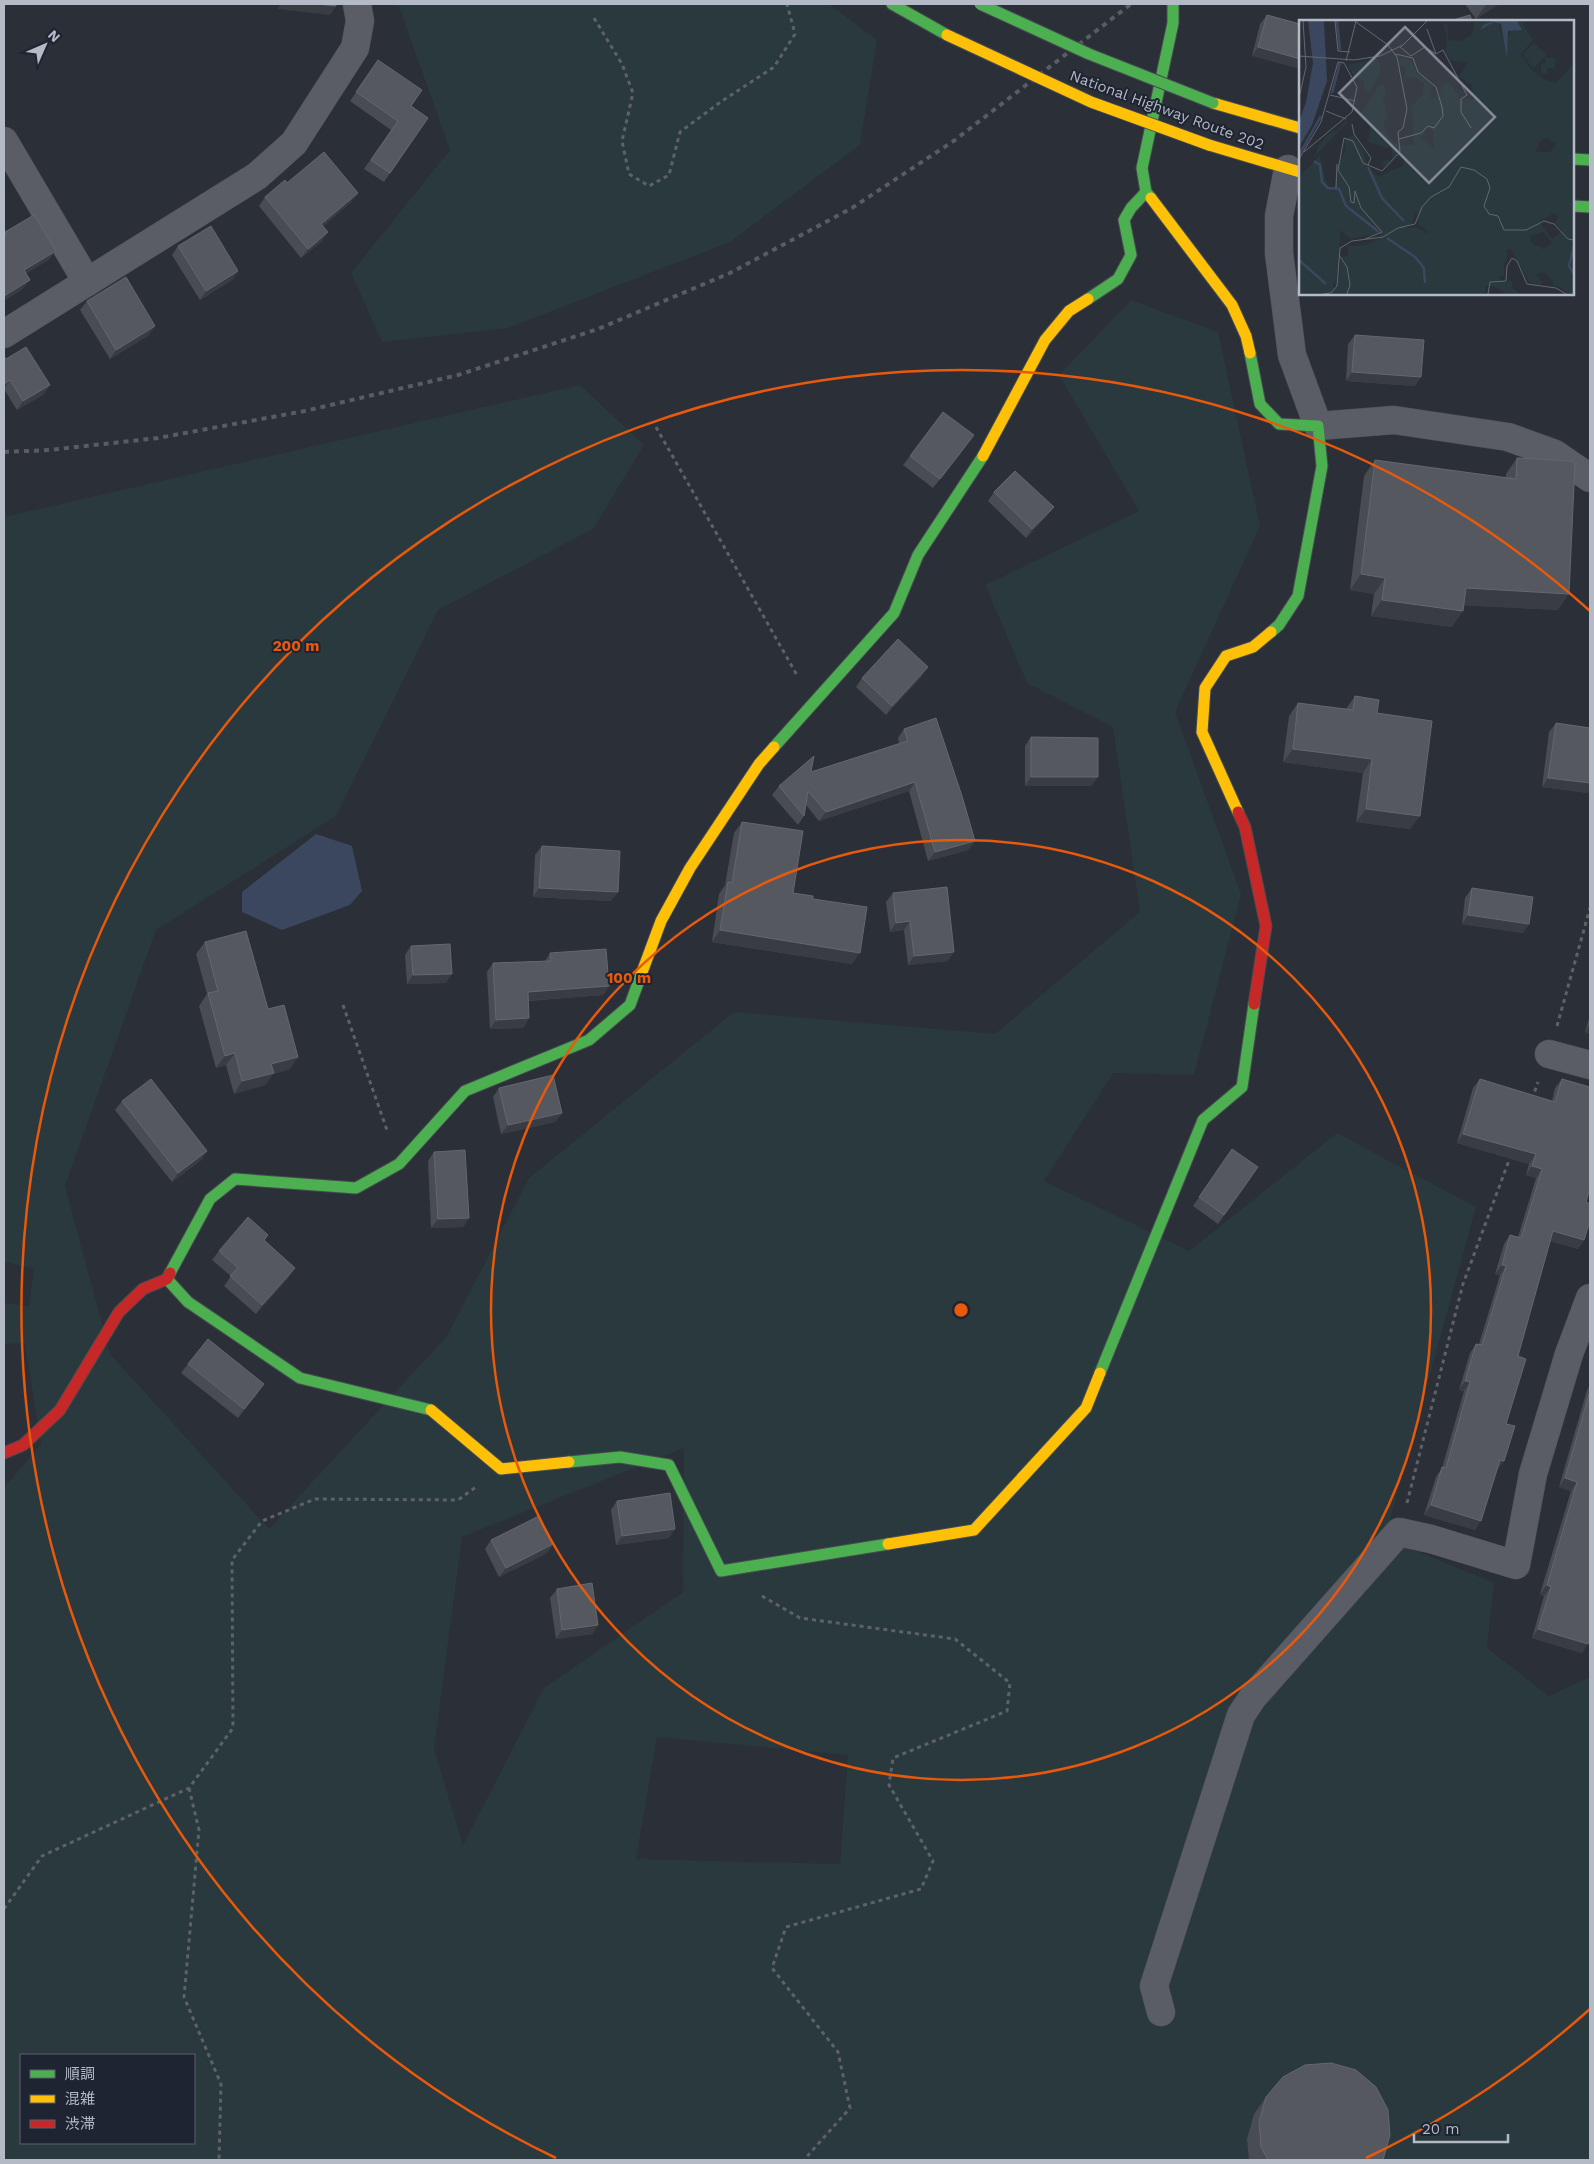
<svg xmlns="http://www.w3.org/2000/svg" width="1594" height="2164" viewBox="0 0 1594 2164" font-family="'Work Sans','Noto Sans JP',sans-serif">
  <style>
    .green { fill: #29393d; fill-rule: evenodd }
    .water { fill: #3b475f }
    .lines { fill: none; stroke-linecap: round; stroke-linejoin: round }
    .street-casing { stroke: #484b52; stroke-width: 29 }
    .fast-casing { stroke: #484b52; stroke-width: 13 }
    .slow-casing { stroke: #484b52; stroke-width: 13 }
    .jam-casing { stroke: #484b52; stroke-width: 13 }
    .path { stroke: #5e6268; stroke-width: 3; stroke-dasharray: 4 4; stroke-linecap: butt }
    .street { stroke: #5a5d65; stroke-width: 28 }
    .fast { stroke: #4caf50; stroke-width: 11 }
    .slow { stroke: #ffc107; stroke-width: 11 }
    .jam { stroke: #c62828; stroke-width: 11 }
    .rail { stroke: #595c62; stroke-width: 4; stroke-dasharray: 5 5; stroke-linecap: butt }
    .fast-bridge-casing { stroke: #474a53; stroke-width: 13; stroke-linecap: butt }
    .slow-bridge-casing { stroke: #474a53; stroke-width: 13; stroke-linecap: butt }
    .fast-bridge { stroke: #4caf50; stroke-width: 11 }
    .slow-bridge { stroke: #ffc107; stroke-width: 11 }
    .wall { fill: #4a4c54 }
    .shaded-wall { fill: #393c43 }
    .building { fill: #565860; stroke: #646770 }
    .ring { fill: none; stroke: #e8590c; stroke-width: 2.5 }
    .labels { text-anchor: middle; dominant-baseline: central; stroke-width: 4; stroke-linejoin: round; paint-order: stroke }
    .street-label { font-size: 15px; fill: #b5bac7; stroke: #1e2431 }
    .inset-river { fill: none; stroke: #3b475f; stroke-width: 2.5 }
    .inset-road { fill: none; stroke: #626771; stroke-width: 1 }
    .view { fill: #858995; fill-opacity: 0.15; stroke: #858995; stroke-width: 2.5 }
    .inset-edge { fill: none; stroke: #b5bac7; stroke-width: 2.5 }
    .centre { fill: #e8590c; stroke: #1e2431; stroke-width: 2.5 }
    .ring-label { font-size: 15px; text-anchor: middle; font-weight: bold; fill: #e8590c; stroke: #1e2431; stroke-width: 4; stroke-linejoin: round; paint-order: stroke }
  </style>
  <rect width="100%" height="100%" fill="#2b2f37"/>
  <g class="green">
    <polygon points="398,4 829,4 877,40 860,145 730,242 508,328 382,342 351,273 450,150"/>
    <path d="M1131,300L1218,332L1260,526L1175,712L1241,894L1194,1075L1113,1073L1044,1181L1189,1251L1337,1133L1476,1207L1385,1538L1494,1583L1487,1648L1549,1696L1590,1677V2160H4V1488L41,1444L25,1343L4,1344V1303L29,1306L34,1269L4,1261V517L580,385L644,445L593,529L438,610L336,816L156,930L65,1186L110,1354L269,1529L447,1336L529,1178L734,1012L995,1034L1140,912L1113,727L1027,683L985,585L1139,511L1059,375ZM684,1448L683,1592L544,1688L463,1845L434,1749L462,1537ZM657,1737L848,1755L840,1864L636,1859ZM21,2055H194V2143H21Z"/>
  </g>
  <polygon class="water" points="316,834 352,846 362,891 350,905 282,930 242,912 242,892"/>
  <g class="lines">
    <g class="street-casing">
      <g id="street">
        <polyline points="4,141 87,282"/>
        <polyline points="1288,169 1279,216 1279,253 1292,355 1318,426 1394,420 1508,437 1555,454 1590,478"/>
        <polyline points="4,334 257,176 294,143 355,48 360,21 357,4"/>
        <polyline points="1549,1054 1590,1065"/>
        <polyline points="1161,2012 1154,1986 1241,1715 1253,1697 1399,1532 1431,1539 1516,1565 1533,1474 1569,1354 1590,1298"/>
      </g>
    </g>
    <g class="fast-casing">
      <g id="fast">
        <polyline points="892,4 947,35"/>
        <polyline points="1573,159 1590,160"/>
        <polyline points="1151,198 1146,192 1142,168 1173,23 1173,4"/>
        <polyline points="1573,206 1590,207"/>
        <polyline points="1088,299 1118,279 1131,255 1124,220 1131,208 1146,192"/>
        <polyline points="1250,353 1260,404 1279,424 1318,426 1322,466 1298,596 1279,625 1271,632"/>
        <polyline points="774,747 894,613 918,555 983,456"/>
        <polyline points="170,1273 210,1199 235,1179 356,1188 399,1164 465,1091 589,1040 630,1005 641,975"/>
        <polyline points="167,1279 188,1302 300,1378 431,1410"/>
        <polyline points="1100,1373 1203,1120 1242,1087 1254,1004"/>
        <polyline points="569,1462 620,1457 669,1465 721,1571 888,1544"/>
      </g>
    </g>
    <g class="slow-casing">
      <g id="slow">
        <polyline points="1213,103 1300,128"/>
        <polyline points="1209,145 1300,172"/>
        <polyline points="1151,198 1232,305 1246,336 1250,353"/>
        <polyline points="983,456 1045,340 1069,311 1088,299"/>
        <polyline points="1238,812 1202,732 1205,688 1226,656 1253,647 1271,632"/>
        <polyline points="641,975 661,921 690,868 759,764 774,747"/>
        <polyline points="431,1410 501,1469 569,1462"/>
        <polyline points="888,1544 974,1530 1086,1408 1100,1373"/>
      </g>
    </g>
    <g class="jam-casing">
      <g id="jam">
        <polyline points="1238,812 1245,827 1266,926 1254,1004"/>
        <polyline points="4,1453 23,1445 60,1410 119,1312 143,1289 167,1279 170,1273"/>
      </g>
    </g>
    <g class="path">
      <polyline points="594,18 622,64 633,93 622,141 629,174 649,186 669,175 680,132 722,101 774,67 795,34 787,4"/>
      <polyline points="656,427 798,677"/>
      <polyline points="343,1005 388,1133"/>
      <polyline points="1557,1026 1590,908"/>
      <polyline points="1532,1099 1538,1082"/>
      <polyline points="1407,1503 1463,1284 1511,1155"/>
      <polyline points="762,1596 800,1618 955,1639 1010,1683 1007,1711 893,1758 889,1785 933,1861 921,1889 786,1927 772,1968 838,2052 850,2108 804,2160"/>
      <polyline points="189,1788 199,1830 184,1997 221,2084 219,2160"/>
      <polyline points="4,1909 42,1856 189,1788 233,1728 232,1560 262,1521 315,1499 458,1500 476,1487"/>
    </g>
    <use href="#street" class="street"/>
    <use href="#fast" class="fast"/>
    <use href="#slow" class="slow"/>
    <use href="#jam" class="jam"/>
    <polyline class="rail" points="4,452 49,450 158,438 305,411 458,375 598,329 730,273 852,208 955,140 1131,4"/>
    <g class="fast-bridge-casing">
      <polyline id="fast-bridge" points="980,4 1089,54 1213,103"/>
    </g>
    <g class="slow-bridge-casing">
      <polyline id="slow-bridge" points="947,35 1091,102 1209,145"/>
    </g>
    <use href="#fast-bridge" class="fast-bridge"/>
    <use href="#slow-bridge" class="slow-bridge"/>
  </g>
  <g class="wall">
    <polygon points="1465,4 1499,4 1476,19"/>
    <polygon points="1267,15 1300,24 1252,56 1260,24"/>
    <polygon points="378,60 411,106 428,118 384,182 364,169 391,130 350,101"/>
    <polygon points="287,183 358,193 351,202 323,226 322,241 301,258 259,206 265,197"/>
    <polygon points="178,246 238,271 232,280 200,300 172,255"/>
    <polygon points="87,301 149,335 110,359 80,310"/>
    <polygon points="1355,335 1415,386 1346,381 1348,344"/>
    <polygon points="4,356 6,359 44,394 17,410 4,389"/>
    <polygon points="967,445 933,488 903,465 910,456"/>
    <polygon points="1517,458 1558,610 1464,605 1452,627 1371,616 1374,594 1350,590 1364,476 1375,460 1506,478 1506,474"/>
    <polygon points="994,492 1054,507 1047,516 1026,538 988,501"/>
    <polygon points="922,676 886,715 856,687 862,678"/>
    <polygon points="1355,696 1410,829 1356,822 1363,773 1283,762 1289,716 1298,703 1346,709"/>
    <polygon points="1556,723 1590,728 1590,790 1588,793 1542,787 1549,732"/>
    <polygon points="904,729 975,841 968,850 928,861 909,791 819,821 806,805 804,816 798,825 772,795 779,786 811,772 899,743 898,738"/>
    <polygon points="1031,737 1091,786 1025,786 1025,746"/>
    <polygon points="742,822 793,893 813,899 852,964 712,942 719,894 725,885 734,833"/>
    <polygon points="542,846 611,901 533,897 535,855"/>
    <polygon points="1472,888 1529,924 1523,933 1462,924 1465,898"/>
    <polygon points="893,893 948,961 908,965 904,930 890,932 886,902"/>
    <polygon points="205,942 268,1009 290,1069 273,1074 265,1085 234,1094 226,1065 216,1068 199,1006 207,994 196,954"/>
    <polygon points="411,946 446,983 407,984 405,955"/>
    <polygon points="550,953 609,986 603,995 528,1001 529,1018 523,1028 490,1029 487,972 493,963 545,961"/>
    <polygon points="1590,1015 1590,1034 1585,1032"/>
    <polygon points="1480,1079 1552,1101 1555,1088 1562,1079 1586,1202 1584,1240 1578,1249 1550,1241 1518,1356 1498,1470 1497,1470 1475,1530 1424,1515 1436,1477 1442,1468 1464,1391 1459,1390 1470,1353 1476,1344 1479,1344 1500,1275 1495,1274 1504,1244 1510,1235 1518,1237 1536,1178 1526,1175 1529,1164 1457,1143 1473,1088"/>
    <polygon points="499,1088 562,1113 555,1122 501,1134 493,1097"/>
    <polygon points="122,1101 207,1151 201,1160 172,1182 115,1110"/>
    <polygon points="1232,1149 1258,1167 1218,1224 1193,1206"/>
    <polygon points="434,1152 469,1218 463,1227 431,1228 428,1161"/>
    <polygon points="268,1235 264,1241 289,1277 256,1314 224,1286 231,1276 212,1260 219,1251"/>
    <polygon points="188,1364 258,1393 238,1418 181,1373"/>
    <polygon points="1590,1385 1590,1638 1582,1653 1532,1638 1544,1596 1540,1594 1571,1491 1559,1487 1587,1390"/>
    <polygon points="617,1501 669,1538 616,1545 611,1510"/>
    <polygon points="491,1540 553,1544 547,1553 499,1577 485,1549"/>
    <polygon points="557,1589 598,1625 592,1634 556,1639 550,1598"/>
    <polygon points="1266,2097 1383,2160 1249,2160 1247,2139 1254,2114"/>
  </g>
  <g class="shaded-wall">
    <polygon points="281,4 317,4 336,6 330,15 277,9"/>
    <polygon points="1488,4 1499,4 1476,19 1485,6"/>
    <polygon points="1258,47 1300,59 1300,69 1252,56"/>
    <polygon points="358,193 351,202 314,233 321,224"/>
    <polygon points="328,232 322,241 301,258 308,249"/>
    <polygon points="56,251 49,260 17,279 24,270"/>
    <polygon points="238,271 232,280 200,300 206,291"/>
    <polygon points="30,280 23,289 4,301 4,296"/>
    <polygon points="155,326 149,335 110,359 116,350"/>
    <polygon points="1352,372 1421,377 1415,386 1346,381"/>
    <polygon points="10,380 4,389 4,384"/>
    <polygon points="50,385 44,394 17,410 23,401"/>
    <polygon points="974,435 967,445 933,488 940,479"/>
    <polygon points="1054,507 1047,516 1026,538 1032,529"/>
    <polygon points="1361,574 1385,578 1374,594 1350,590"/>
    <polygon points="1466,588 1569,594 1558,610 1455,605"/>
    <polygon points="1382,600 1463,611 1452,627 1371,616"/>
    <polygon points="928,667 922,676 886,715 892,706"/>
    <polygon points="1293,749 1372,759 1363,773 1283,762"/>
    <polygon points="1031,777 1098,777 1091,786 1025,786"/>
    <polygon points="1548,778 1590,783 1590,790 1588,793 1542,787"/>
    <polygon points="915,782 909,791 819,821 826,812"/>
    <polygon points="1366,809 1420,816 1410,829 1356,822"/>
    <polygon points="975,841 968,850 928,861 935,852"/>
    <polygon points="539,888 618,892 611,901 533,897"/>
    <polygon points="1468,915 1529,924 1523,933 1462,924"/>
    <polygon points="910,921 904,930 890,932 896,923"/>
    <polygon points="720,930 860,953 852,964 712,942"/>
    <polygon points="954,952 948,961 908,965 914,956"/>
    <polygon points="452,974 446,983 407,984 413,975"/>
    <polygon points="609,986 603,995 522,1001 528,992"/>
    <polygon points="529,1018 523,1028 490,1029 496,1020"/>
    <polygon points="1590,1024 1590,1034 1585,1032"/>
    <polygon points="235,1053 226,1065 216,1068 225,1056"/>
    <polygon points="298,1057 290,1069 273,1074 265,1085 234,1094 242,1081 271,1064"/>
    <polygon points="562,1113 555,1122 501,1134 508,1125"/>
    <polygon points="1463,1134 1536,1154 1529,1164 1457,1143"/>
    <polygon points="207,1151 201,1160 172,1182 178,1173"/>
    <polygon points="1532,1166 1542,1169 1536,1178 1526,1175"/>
    <polygon points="469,1218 463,1227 431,1228 438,1219"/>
    <polygon points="1553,1231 1584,1240 1578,1249 1546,1240"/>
    <polygon points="1502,1265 1506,1266 1500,1275 1495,1274"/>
    <polygon points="295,1268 289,1277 256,1314 262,1305"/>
    <polygon points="1465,1381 1470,1382 1464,1391 1459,1390"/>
    <polygon points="264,1384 258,1393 238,1418 244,1409"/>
    <polygon points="1500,1460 1504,1461 1498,1470 1493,1469"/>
    <polygon points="1565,1478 1577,1482 1571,1491 1559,1487"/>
    <polygon points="1431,1505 1481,1521 1475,1530 1424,1515"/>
    <polygon points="675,1529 669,1538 616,1545 622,1536"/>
    <polygon points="553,1544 547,1553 499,1577 506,1568"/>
    <polygon points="1547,1585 1551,1587 1544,1596 1540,1594"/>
    <polygon points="598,1625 592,1634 556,1639 562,1630"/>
    <polygon points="1538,1629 1588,1644 1582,1653 1532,1638"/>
  </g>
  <g class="building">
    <polygon points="317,4 336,4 336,6"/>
    <polygon points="1267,15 1300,24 1300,59 1258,47"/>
    <polygon points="1470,15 1472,21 1450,21"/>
    <polygon points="378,60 422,90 411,106 428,118 390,173 371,160 398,121 356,92"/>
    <polygon points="324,152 358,193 321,224 328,232 308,249 265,197 285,180 287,183"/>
    <polygon points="34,215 56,251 24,270 30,280 4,296 4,236 6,235 5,232"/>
    <polygon points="211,226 238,271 206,291 178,246"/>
    <polygon points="126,277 155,326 116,350 87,301"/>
    <polygon points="1355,335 1424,340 1421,377 1352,372"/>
    <polygon points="26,347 50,385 23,401 10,380 4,384 4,356 6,359"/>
    <polygon points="943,412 974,435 940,479 910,456"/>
    <polygon points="1517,458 1572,461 1575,463 1569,594 1466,588 1463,611 1382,600 1385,578 1361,574 1375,460 1516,479"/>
    <polygon points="1015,471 1054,507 1032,529 994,492"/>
    <polygon points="898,639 928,667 892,706 862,678"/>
    <polygon points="1355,696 1379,700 1377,713 1432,721 1420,816 1366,809 1372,759 1293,749 1298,703 1353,710"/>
    <polygon points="936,718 962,796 975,841 935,852 915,782 826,812 808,791 804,816 779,786 814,756 811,772 908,741 904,729"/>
    <polygon points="1556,723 1590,728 1590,783 1548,778"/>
    <polygon points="1031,737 1098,738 1098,777 1031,777"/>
    <polygon points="742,822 803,831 793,893 813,896 813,899 867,907 860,953 720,930 728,882 732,883"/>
    <polygon points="542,846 620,851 618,892 539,888"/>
    <polygon points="947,887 954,952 914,956 910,921 896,923 893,893"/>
    <polygon points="1472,888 1533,897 1529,924 1468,915"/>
    <polygon points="246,931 268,1009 284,1005 298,1057 271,1064 274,1073 242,1081 235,1053 225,1056 208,993 218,991 205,942"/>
    <polygon points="450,944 452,974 413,975 411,946"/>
    <polygon points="606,949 609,986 528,992 529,1018 496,1020 493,963 551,961 550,953"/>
    <polygon points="553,1075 562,1113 508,1125 499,1088"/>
    <polygon points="151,1079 207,1151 178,1173 122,1101"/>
    <polygon points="1480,1079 1555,1102 1562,1079 1590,1087 1590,1188 1586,1202 1590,1204 1590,1221 1584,1240 1553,1231 1518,1356 1526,1359 1506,1424 1515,1426 1504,1461 1500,1460 1481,1521 1431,1505 1442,1467 1446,1468 1470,1382 1465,1381 1476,1344 1482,1345 1506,1266 1502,1265 1510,1235 1521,1238 1542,1169 1532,1166 1536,1154 1463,1134"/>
    <polygon points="1232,1149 1258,1167 1224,1215 1199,1197"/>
    <polygon points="465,1150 469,1218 438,1219 434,1152"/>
    <polygon points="248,1217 268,1235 264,1240 295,1268 262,1305 230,1276 238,1268 219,1251"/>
    <polygon points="208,1339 264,1384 244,1409 188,1364"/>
    <polygon points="1590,1391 1590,1638 1588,1644 1538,1629 1551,1587 1547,1585 1577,1482 1565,1478"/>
    <polygon points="670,1493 675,1529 622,1536 617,1501"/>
    <polygon points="539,1516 553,1544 506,1568 491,1540"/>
    <polygon points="592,1583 598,1625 562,1630 557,1589"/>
    <polygon points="1331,2063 1356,2070 1376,2087 1388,2110 1390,2135 1383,2160 1268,2160 1261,2147 1259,2122 1266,2097 1283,2077 1305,2065"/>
  </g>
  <g class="ring">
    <circle cx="961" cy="1310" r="470"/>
    <path d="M1590 2009A940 940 0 0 1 1366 2158M556 2158A940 940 0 1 1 1590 611"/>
  </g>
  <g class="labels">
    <g class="street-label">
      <text transform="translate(1167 110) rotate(20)">National Highway Route 202</text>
    </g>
  </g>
  <g transform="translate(1299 20)">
    <rect width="275" height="275" fill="#2b2f37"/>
    <path d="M199,1L203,18L208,19L213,9L222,10L218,1H225L224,4L234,20L222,34L232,49L246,60L257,63L275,43V274H268L262,268L252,265L254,262L245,252L237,254L244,262L242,265L230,262L212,229L207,230L209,238L205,244V255L200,258L207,263L212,260L215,270L224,274H207L194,266H187L186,274H0V161L4,153L21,135L27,163L32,171H36L37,148L47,128L45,120L55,115L65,131L69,150L80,156L104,146L105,138L97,128L98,135L86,146L83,144L84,141L93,139L92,129L95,126L87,128L69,122L71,106L60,97L80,65H85L87,71L84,80L88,93L85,105L92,119L101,125H115L113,85L124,75L125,64L116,57H105L108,47L100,45V39L104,37L114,43L118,54L129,59L134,68L131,72L132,79L141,76L142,65L151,62L161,79H175L172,65L160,56L169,43L151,40L146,31L148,16L144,4L148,3L150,20L162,21L173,14L175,2ZM129,105L134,111L135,130L123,118ZM248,118L257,124L251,132H237L242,120ZM116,192L120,194L119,205L128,210L129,214L117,207L105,208L114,203ZM255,193L259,198L255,203L263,210L254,219L240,202ZM42,210L51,219L79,214L82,218L65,225L48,226L49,235L42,237L38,269L35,267L34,264L37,263ZM244,212L253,223L244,229L241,226H235L230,216ZM235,23L248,35L234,49L224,34ZM246,38H256V48H248V53H242V43H246ZM78,39L82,44L81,53L70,72L66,70L65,61L55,56L48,45ZM47,100L49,102L17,135L19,126L29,114L39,110Z" fill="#29393d" fill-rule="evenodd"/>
    <path d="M9,1H25L28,61L13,105L0,127V102L7,82L14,43ZM194,1H218L223,10L209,11L208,38L202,4L195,2L181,10L184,5Z" fill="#3b475f"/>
    <path class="inset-river" d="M38,1L41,30M33,73L41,43M0,135L22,96M15,141L21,145L23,162L29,168L40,169L47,186L80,212M69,147L83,178L105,201M88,218L116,237L125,248L126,263M275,226L270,246L275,254M0,240L27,264"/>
    <path class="inset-road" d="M36,1L39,31L51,32M57,2L89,25L98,37L108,89L104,108L99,112L101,132L83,151L64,143L54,121L45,118L39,150L50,167L52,182L55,183L56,171L62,188L83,212L66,219M128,9L137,34M101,27L112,36L126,27L137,34M96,34L114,38L119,52L137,67L143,87L144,96L135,108L129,106L122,113L100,119M137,34L144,30L168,75L162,79V92L172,108M0,36L55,40L81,36L104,25L128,1M47,41L57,1M31,75L56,81M0,78L7,47L4,1M27,91L47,99M53,104L55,114L72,138L69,145M5,132L53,92L58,67L45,43M0,139L22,102L39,42L45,43M37,168L38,144M40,235L48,247L51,265L48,274M24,274L32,273L38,266L41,228L53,221L84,217L99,208L116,204L123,187L132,177L150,167L162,147L175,150L188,159L191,168L185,186L190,194L199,196L205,210H227L245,201L255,204L269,219L275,220M189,274L191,262L207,261L208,246L213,238L218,241L228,264L257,268L267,274"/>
    <path class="view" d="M106,7L196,97L130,163L40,73Z"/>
    <rect width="275" height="275" class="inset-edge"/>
  </g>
  <circle cx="961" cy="1310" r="8" class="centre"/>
  <g class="ring-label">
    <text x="296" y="651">200 m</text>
    <text x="629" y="983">100 m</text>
  </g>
  <rect width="1594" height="2164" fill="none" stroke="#b5bac7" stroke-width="10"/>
  <rect x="20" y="2054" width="175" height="90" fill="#1e2431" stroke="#5a606d"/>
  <rect x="30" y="2070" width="25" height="8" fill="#4caf50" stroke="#5a606d"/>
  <text x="65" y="2079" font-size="15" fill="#b5bac7">順調</text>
  <rect x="30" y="2095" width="25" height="8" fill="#ffc107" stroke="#5a606d"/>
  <text x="65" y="2104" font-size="15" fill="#b5bac7">混雑</text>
  <rect x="30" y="2120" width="25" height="8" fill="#c62828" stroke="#5a606d"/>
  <text x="65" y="2129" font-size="15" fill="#b5bac7">渋滞</text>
  <g transform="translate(45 45) rotate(45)" stroke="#1e2431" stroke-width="4" paint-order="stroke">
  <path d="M0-4L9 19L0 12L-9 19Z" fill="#b5bac7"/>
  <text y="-8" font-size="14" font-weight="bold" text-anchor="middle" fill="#b5bac7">N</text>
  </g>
  <path d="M1414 2134v8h94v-8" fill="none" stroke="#b5bac7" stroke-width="2.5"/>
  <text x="1422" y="2134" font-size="15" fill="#b5bac7" stroke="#1e2431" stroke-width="4" paint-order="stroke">20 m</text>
</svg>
